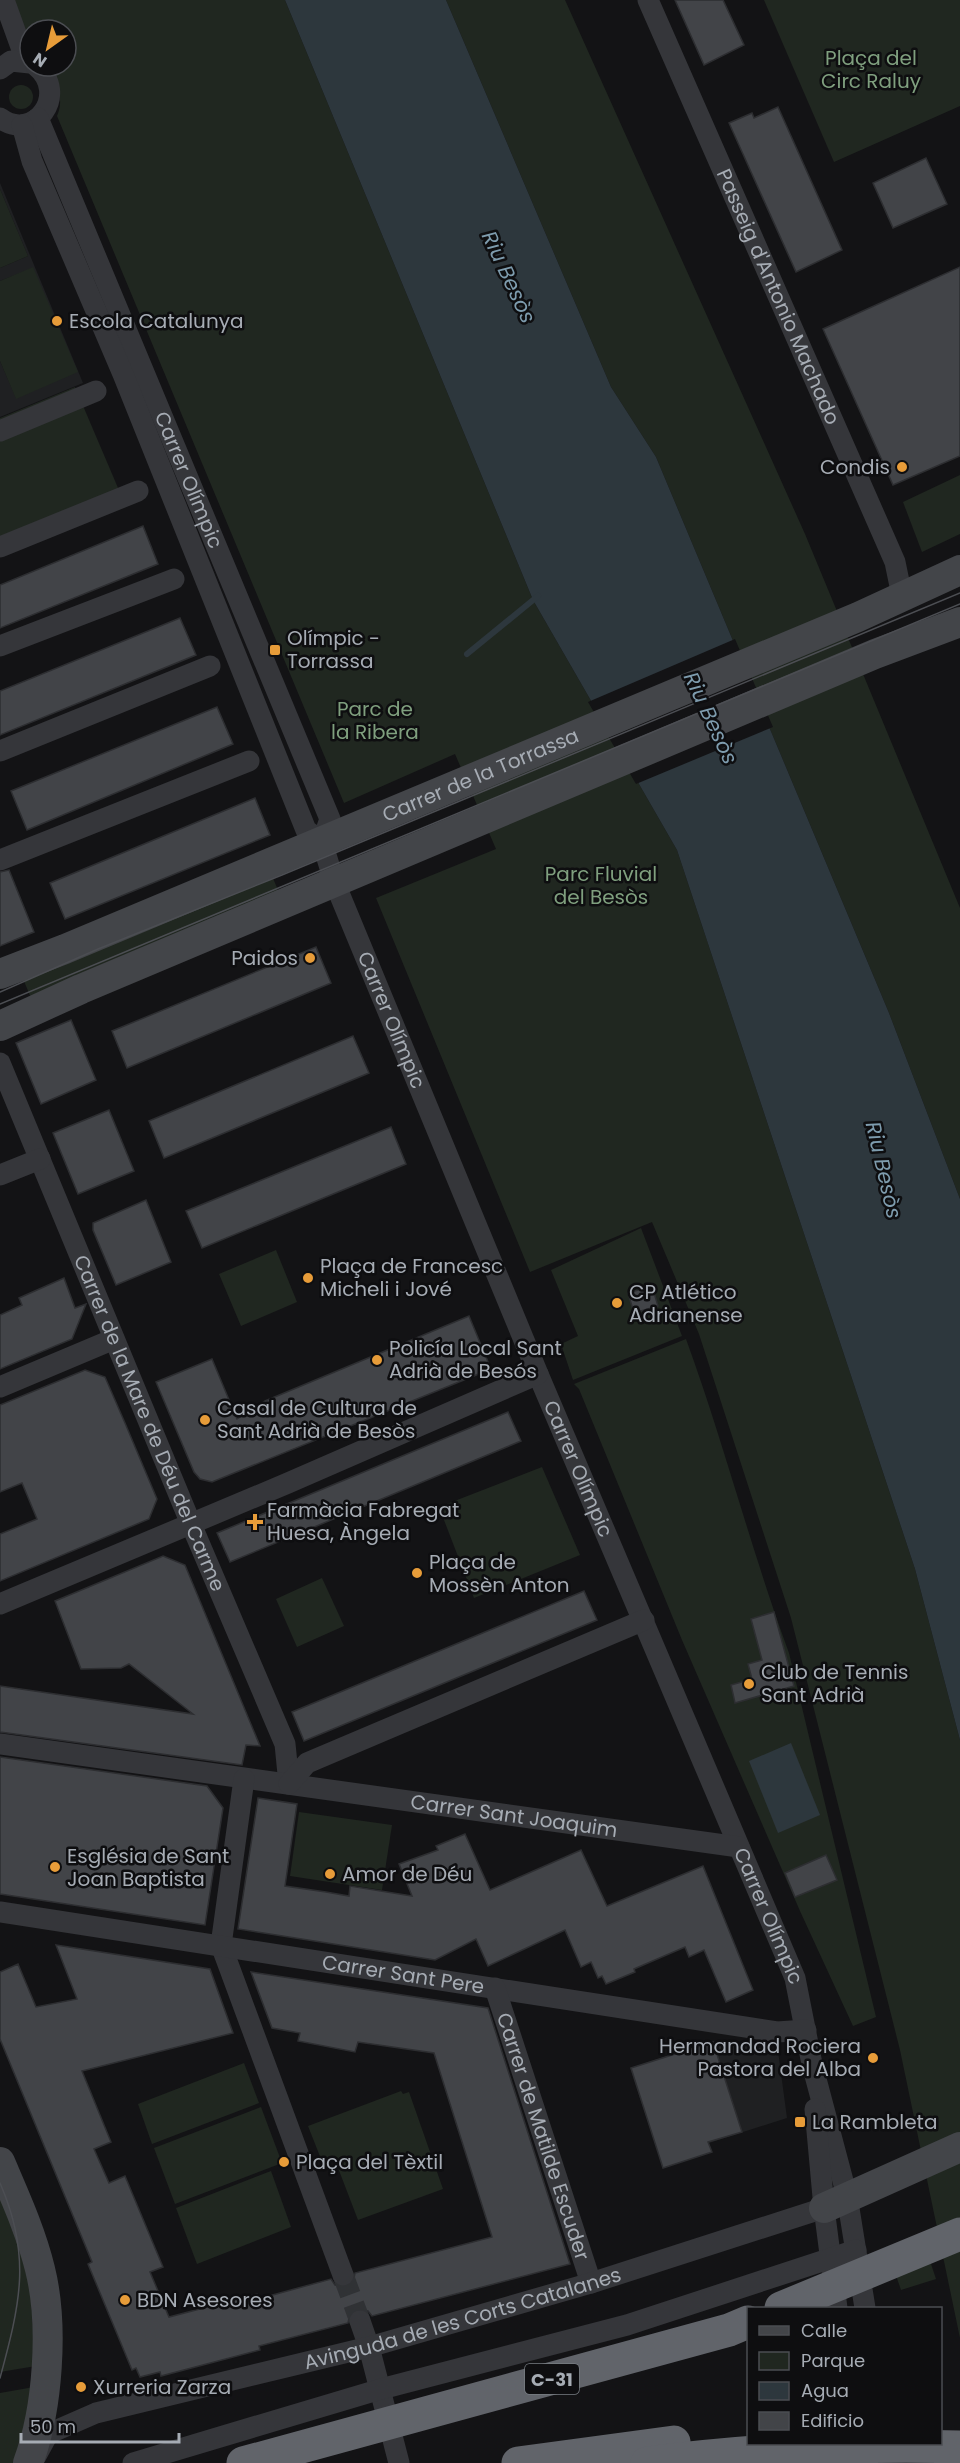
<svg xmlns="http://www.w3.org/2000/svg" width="960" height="2463" viewBox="0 0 960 2463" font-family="Poppins,sans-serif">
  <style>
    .built { fill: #1f2022 }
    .green { fill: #202720 }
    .water { fill: #2d373d }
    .pier { fill: #131315 }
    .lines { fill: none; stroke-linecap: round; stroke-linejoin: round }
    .stream { stroke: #2d373d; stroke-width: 6 }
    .building { fill: #424448; stroke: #2d2e31; stroke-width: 1.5 }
    .street-tunnel { stroke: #303235; stroke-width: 21; stroke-dasharray: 21 10; stroke-linecap: butt }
    .street { stroke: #35363a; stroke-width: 21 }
    .secondary { stroke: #434549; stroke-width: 30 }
    .highway { stroke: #61646a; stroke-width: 33 }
    .tram { stroke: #4c4e53; stroke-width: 1.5 }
    .poi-dot { fill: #e79c39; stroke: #0e0e10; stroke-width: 2 }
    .labels { text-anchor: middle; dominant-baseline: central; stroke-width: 5; stroke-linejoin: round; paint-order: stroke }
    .shield { fill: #0e0e10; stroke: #787d83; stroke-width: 1.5 }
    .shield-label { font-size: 18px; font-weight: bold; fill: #a6acb4 }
    .park-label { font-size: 20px; fill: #7f9f7e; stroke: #0e0e10 }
    .street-label { font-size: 20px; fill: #a6acb4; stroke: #0e0e10 }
    .poi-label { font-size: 20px; fill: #a6acb4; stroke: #0e0e10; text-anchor: start }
    .water-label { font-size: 21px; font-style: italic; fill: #7e9cae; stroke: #0e0e10 }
  </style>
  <rect width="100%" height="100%" fill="#131315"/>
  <g class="built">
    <polygon points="0,183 83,383 0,417 0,361 16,398 33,268 0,281 0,268 28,256 0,189"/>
    <polygon points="713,2041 778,2051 787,2118 709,2143 712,2152 663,2168 630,2068"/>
  </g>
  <g class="green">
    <path d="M13,0H285L533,600L677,850L915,1569L960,1740V2338L900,2050L791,1618L699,1334L652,1222L530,1272L376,898L496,849L455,754L344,803L57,116C65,98 56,83 48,66H66V30H30V43Z"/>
    <polygon points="446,0 565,0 805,534 960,908 960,1199 889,1013 656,457 611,387"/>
    <polygon points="764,0 960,0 960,106 834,162"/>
    <circle cx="21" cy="97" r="12"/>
    <polygon points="0,189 28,256 0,268"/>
    <polygon points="33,267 78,372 16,399 0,361 0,281"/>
    <polygon points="75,387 124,502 0,555 0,418"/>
    <polygon points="960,475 960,534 922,552 903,502"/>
    <polygon points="270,871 280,895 31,998 21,974"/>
    <polygon points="641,1228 682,1336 573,1380 561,1344 578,1336 551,1270"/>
    <polygon points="276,1250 297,1302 241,1326 219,1274"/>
    <path d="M686,1339C724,1443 751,1550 789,1653L876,2017L853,2026L800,1911L682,1640L579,1389L574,1384Z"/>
    <polygon points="542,1467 580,1555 474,1598 439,1507"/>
    <polygon points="322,1578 344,1626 297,1647 276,1599"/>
    <polygon points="299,1812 392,1825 382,1890 290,1876"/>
    <polygon points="244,2063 259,2103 152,2144 138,2104"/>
    <polygon points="401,2091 403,2094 409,2092 443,2189 358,2220 335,2160 323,2164 308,2126"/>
    <polygon points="261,2107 282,2163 175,2204 154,2148"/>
    <polygon points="271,2171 291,2227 197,2264 176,2208"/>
    <polygon points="0,2176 27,2244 36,2366 0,2372"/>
    <polygon points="922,2237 936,2279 901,2290 887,2249"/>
    <polygon points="34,2387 18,2463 0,2463 0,2393"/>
  </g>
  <g class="water">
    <polygon points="285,0 446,0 611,387 656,457 889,1013 960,1199 960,1740 915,1569 677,850 533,600"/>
    <polygon points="791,1743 820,1815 778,1833 749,1761"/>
  </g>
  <polygon class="pier" points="735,639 773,727 636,784 588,702"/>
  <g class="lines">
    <polyline class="stream" points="467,654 538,596"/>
  </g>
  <g class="building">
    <polygon points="675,0 723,0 744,45 704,65"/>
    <polygon points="778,107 842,250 796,272 729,123 752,113 754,118"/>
    <polygon points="926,158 947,204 893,228 873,183"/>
    <polygon points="960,267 960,456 893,485 823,329"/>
    <polygon points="143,526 158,564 0,628 0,585"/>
    <polygon points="180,618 196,655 0,735 0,691"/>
    <polygon points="217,707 233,744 27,830 11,791"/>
    <polygon points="255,798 270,835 65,919 50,883"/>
    <polygon points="9,870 34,932 0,946 0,872"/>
    <polygon points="316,947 331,983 127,1068 112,1031"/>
    <polygon points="71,1020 96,1080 41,1104 16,1043"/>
    <polygon points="353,1036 369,1073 164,1158 149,1121"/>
    <polygon points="109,1110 134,1171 78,1194 53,1133"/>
    <polygon points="391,1127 406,1164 202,1248 186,1211"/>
    <polygon points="146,1200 171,1262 116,1285 93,1230 93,1223"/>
    <polygon points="64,1278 75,1308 86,1304 72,1339 0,1369 0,1315 22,1305 19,1298"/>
    <polygon points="652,1286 658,1306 634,1313 628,1293"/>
    <polygon points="469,1316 491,1369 212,1482 200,1479 194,1472 156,1382 212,1359 237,1419 265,1401"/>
    <polygon points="85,1370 105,1377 125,1423 157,1499 149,1519 0,1581 0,1534 37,1519 22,1483 0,1492 0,1405"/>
    <polygon points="508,1412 521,1441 230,1562 217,1533"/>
    <polygon points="163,1556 185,1565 260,1746 246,1745 242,1765 0,1732 0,1686 193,1714 129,1664 121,1668 81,1669 55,1601"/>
    <polygon points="584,1591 597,1620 304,1741 292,1712"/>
    <polygon points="774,1612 794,1686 735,1703 731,1685 752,1679 748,1664 762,1660 751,1619"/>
    <polygon points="0,1757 207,1786 223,1808 205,1925 0,1894"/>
    <polygon points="258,1798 297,1804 285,1886 326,1892 349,1896 350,1886 412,1896 399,1864 438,1850 436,1846 465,1834 490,1890 581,1850 607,1906 703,1866 753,1990 726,2002 704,1950 689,1957 685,1947 634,1969 635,1972 606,1984 602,1976 598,1978 591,1962 581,1967 565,1930 488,1966 476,1939 435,1960 238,1929"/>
    <polygon points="826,1855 837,1880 795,1897 785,1873"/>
    <polygon points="56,1945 210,1969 233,2033 82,2071 111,2142 94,2149 109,2183 125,2176 163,2267 150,2272 169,2317 257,2294 258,2299 331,2279 335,2285 347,2287 353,2283 355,2273 492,2237 434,2053 358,2042 355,2052 298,2041 300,2033 272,2028 251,1972 488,2008 570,2264 372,2316 368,2311 356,2309 350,2313 348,2323 259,2346 260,2350 161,2376 160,2372 140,2377 136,2368 132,2370 88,2264 92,2262 0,2039 0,1972 18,1964 36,2007 77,1999"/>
    <polygon points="713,2042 742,2132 708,2142 712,2152 663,2168 631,2068"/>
  </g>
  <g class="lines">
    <polyline class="street-tunnel" points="343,2275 360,2321"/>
    <g class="street">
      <polyline points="4,0 26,61"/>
      <path id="s1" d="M648,0L888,546L895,562L902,596"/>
      <polyline points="0,69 11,61 30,63"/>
      <path d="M0,118C34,143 70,94 36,66"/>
      <path id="s2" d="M38,118L330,819L322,842L334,881L538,1374L795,1978L812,2064L847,2196L865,2308"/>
      <polyline points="22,125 32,161 123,374 306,830 322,842"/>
      <polyline points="0,431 96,391"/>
      <polyline points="0,547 138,491"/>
      <polyline points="0,646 174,579"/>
      <polyline points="0,751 210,666"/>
      <polyline points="0,860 249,761"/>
      <path id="s3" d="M0,1063L191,1524L285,1744L289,1784"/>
      <polyline points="0,1175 40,1159"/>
      <polyline points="0,1387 114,1339"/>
      <polyline points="0,1604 288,1483 538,1374"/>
      <path id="s4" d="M0,1744L739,1847"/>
      <polyline points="244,1779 221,1945 343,2275"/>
      <polyline points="289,1784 307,1763 644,1620"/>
      <path id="s5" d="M0,1912L777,2032L806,2030"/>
      <path id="s6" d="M495,1988L591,2283"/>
      <polyline points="815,2109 824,2208 837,2308"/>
      <polyline points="360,2321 369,2347 399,2463"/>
      <path id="s7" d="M36,2456L48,2434L96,2413L369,2347L591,2283L824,2208"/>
      <polyline points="133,2463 381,2389 627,2325 856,2250"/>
    </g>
    <g class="secondary">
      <path id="s8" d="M0,974L65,949L858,617L960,570"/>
      <polyline points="0,1026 81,989 875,654 960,622"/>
      <path d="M0,2162C15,2197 31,2232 40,2269C54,2325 48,2409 28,2463"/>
      <polyline points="824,2208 960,2147"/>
    </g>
    <g class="highway">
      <polyline points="781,2308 960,2234"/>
      <polyline points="243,2463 729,2330 748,2322"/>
      <polyline points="518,2463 674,2442"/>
      <path d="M647,2463C750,2450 856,2444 960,2447"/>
    </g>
    <g class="tram">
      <polyline points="0,992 98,949 282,875 960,593"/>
      <polyline points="0,1004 960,604"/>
      <path d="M0,2183C32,2256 20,2304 0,2378"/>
    </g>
  </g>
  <g class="poi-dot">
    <circle cx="57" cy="321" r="6"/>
    <circle cx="902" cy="467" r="6"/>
    <rect x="269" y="644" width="12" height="12" rx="3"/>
    <circle cx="310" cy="958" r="6"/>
    <circle cx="308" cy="1278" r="6"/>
    <circle cx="617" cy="1303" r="6"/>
    <circle cx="377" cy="1360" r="6"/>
    <circle cx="205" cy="1420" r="6"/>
    <path d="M252 1513h6v6h6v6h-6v6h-6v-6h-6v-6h6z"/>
    <circle cx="417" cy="1573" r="6"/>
    <circle cx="749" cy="1684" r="6"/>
    <circle cx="55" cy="1867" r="6"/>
    <circle cx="330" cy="1874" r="6"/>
    <circle cx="873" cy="2058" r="6"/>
    <rect x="794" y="2116" width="12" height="12" rx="3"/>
    <circle cx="284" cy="2162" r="6"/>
    <circle cx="125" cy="2300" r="6"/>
    <circle cx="81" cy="2387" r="6"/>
  </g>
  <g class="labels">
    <rect class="shield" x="525" y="2364" width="54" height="30" rx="4.5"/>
    <g class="shield-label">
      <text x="552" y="2379">C-31</text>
    </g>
    <g class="park-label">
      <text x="871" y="58">Plaça del<tspan x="871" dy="23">Circ Raluy</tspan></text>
      <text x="375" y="709">Parc de<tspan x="375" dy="23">la Ribera</tspan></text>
      <text x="601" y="874">Parc Fluvial<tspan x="601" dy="23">del Besòs</tspan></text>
    </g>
    <g class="street-label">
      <text stroke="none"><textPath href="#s1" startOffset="324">Passeig d'Antonio Machado</textPath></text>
      <text stroke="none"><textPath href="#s2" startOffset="392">Carrer Olímpic</textPath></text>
      <text stroke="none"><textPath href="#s8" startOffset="520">Carrer de la Torrassa</textPath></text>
      <text stroke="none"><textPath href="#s2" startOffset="975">Carrer Olímpic</textPath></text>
      <text stroke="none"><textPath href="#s3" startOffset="390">Carrer de la Mare de Déu del Carme</textPath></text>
      <text stroke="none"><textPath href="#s2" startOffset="1461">Carrer Olímpic</textPath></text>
      <text stroke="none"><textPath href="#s4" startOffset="519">Carrer Sant Joaquim</textPath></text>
      <text stroke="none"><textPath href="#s2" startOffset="1947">Carrer Olímpic</textPath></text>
      <text stroke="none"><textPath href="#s5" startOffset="408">Carrer Sant Pere</textPath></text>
      <text stroke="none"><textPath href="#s6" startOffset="156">Carrer de Matilde Escuder</textPath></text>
      <text stroke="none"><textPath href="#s7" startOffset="456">Avinguda de les Corts Catalanes</textPath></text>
    </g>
    <g class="poi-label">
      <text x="69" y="321">Escola Catalunya</text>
      <text x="890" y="467" text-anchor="end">Condis</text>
      <text x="287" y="638">Olímpic -<tspan x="287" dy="23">Torrassa</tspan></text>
      <text x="298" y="958" text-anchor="end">Paidos</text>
      <text x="320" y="1266">Plaça de Francesc<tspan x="320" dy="23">Micheli i Jové</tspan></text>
      <text x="629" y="1292">CP Atlético<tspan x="629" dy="23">Adrianense</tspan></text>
      <text x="389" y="1348">Policía Local Sant<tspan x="389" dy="23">Adrià de Besós</tspan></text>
      <text x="217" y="1408">Casal de Cultura de<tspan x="217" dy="23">Sant Adrià de Besòs</tspan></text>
      <text x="267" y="1510">Farmàcia Fabregat<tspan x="267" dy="23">Huesa, Àngela</tspan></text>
      <text x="429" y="1562">Plaça de<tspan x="429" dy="23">Mossèn Anton</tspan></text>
      <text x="761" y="1672">Club de Tennis<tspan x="761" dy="23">Sant Adrià</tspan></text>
      <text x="67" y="1856">Església de Sant<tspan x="67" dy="23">Joan Baptista</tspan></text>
      <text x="342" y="1874">Amor de Déu</text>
      <text x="861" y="2046" text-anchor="end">Hermandad Rociera<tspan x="861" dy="23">Pastora del Alba</tspan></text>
      <text x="812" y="2122">La Rambleta</text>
      <text x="296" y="2162">Plaça del Tèxtil</text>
      <text x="137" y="2300">BDN Asesores</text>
      <text x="93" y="2387">Xurreria Zarza</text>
    </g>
    <g class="water-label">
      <text transform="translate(509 277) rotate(65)">Riu Besòs</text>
      <text transform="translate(711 718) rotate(65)">Riu Besòs</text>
      <text transform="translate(884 1170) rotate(77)">Riu Besòs</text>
    </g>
  </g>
  <rect x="747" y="2307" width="195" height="138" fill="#0e0e10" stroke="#4b4d52" stroke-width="1.5"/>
  <rect x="759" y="2326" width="30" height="9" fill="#434549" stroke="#4b4d52" stroke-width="1.5"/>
  <text x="801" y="2337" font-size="18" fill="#a6acb4">Calle</text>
  <rect x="759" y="2352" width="30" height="18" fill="#202720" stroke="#4b4d52" stroke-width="1.5"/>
  <text x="801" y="2367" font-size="18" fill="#a6acb4">Parque</text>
  <rect x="759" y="2382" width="30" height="18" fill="#2d373d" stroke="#4b4d52" stroke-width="1.5"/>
  <text x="801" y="2397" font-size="18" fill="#a6acb4">Agua</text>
  <rect x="759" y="2412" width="30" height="18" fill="#424448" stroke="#4b4d52" stroke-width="1.5"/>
  <text x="801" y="2427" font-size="18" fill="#a6acb4">Edificio</text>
  <g transform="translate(48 48) rotate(214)"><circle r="28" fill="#0e0e10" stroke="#4b4d52" stroke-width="1.5"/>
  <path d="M0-4.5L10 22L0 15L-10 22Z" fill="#e79c39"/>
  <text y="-9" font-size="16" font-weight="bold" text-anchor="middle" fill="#a6acb4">N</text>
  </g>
  <path d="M21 2433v9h158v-9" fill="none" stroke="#a6acb4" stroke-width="3"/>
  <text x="30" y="2433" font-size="18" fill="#a6acb4" stroke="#0e0e10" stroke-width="4.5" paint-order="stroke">50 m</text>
</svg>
